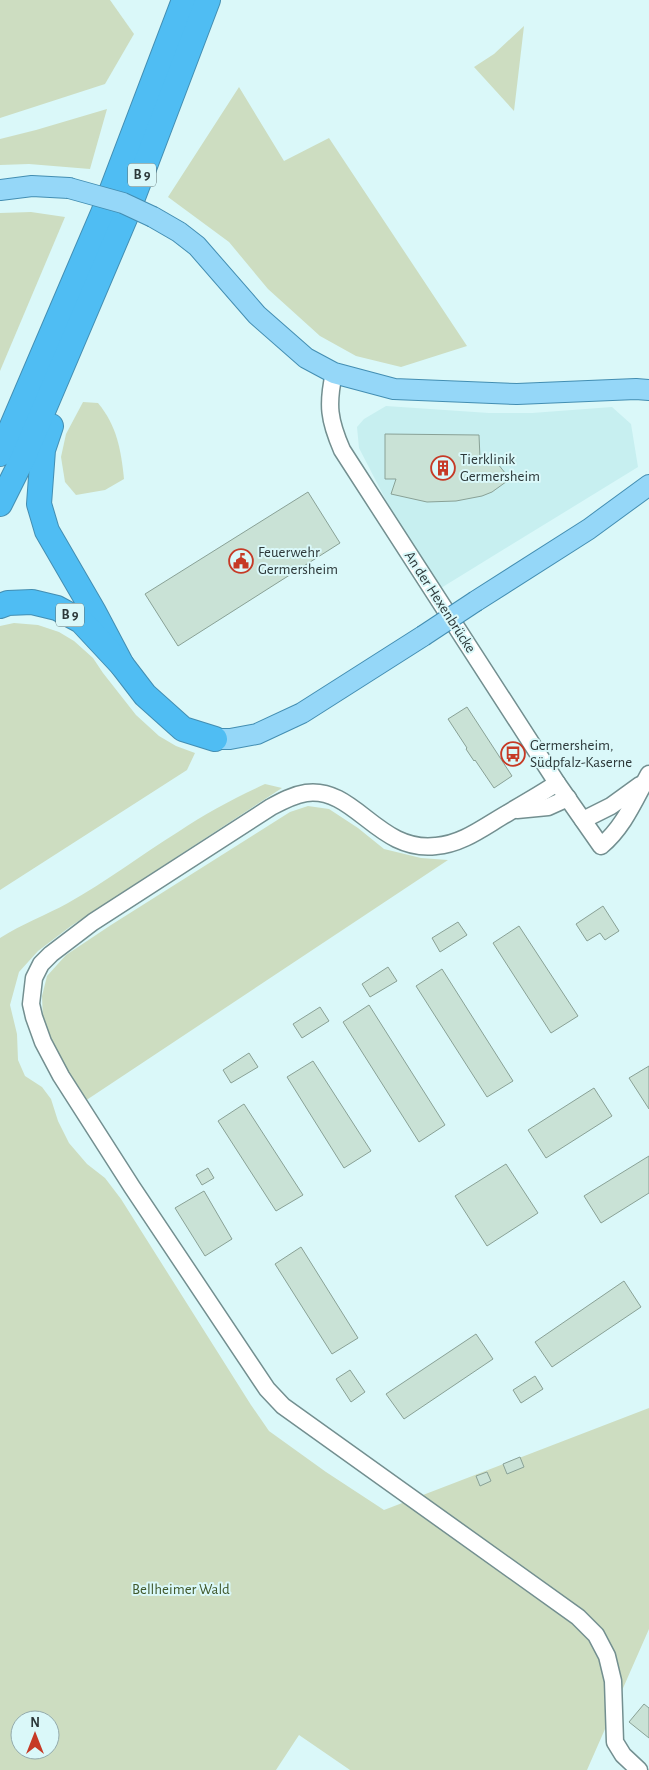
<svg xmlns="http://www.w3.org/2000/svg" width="649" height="1770" viewBox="0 0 649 1770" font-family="'Alegreya Sans',sans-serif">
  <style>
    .built { fill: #c7eff0 }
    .green { fill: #cdddc1; fill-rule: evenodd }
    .building { fill: #c9e2d6; stroke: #89a196 }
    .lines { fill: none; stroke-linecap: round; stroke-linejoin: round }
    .minor-casing { stroke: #738f90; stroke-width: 19 }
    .major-casing { stroke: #438eb2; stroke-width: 22 }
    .highway-casing { stroke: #438eb2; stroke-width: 26 }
    .minor { stroke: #fff; stroke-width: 16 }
    .major { stroke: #95d7f8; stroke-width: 20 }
    .highway { stroke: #4fbdf3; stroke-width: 24 }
    .major-bridge-casing { stroke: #438eb2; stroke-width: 22; stroke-linecap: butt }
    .major-bridge { stroke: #95d7f8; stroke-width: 20 }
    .labels { text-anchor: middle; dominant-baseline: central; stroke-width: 4; stroke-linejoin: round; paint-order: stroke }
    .shield { fill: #daf8f9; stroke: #607273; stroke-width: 1 }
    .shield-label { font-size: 14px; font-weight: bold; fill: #2c3839 }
    .poi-label { font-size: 15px; fill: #2c3839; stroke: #daf8f9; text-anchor: start }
    .street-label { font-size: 15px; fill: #2c3839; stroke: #daf8f9 }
    .park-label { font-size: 15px; fill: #40582c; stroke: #daf8f9 }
  </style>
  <rect width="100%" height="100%" fill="#daf8f9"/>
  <polygon class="built" points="386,406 489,413 532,413 612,407 631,424 638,467 441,588 392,512 359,448 357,427 364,419"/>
  <g class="green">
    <polygon points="0,0 110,0 134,34 105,84 0,118"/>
    <polygon points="524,26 514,111 474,67 494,54"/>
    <polygon points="239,87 284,161 329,138 467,346 401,367 356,356 320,336 268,289 229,242 168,197"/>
    <polygon points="107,109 90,169 29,164 0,165 0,139 36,130"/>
    <polygon points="31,212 65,217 0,371 0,213"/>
    <path d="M83,402L98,403C117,426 121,450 124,479L105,490L76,495L65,482L61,457L66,434Z"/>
    <polygon points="14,623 38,625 59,632 74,641 93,658 103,673 136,715 159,736 176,746 195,753 187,770 0,890 0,626"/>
    <path d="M265,784L282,788L71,926L38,951L19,972L10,1005L17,1034L18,1060L25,1076L42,1087L51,1099L58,1121L69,1143L87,1164L105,1178L121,1199L251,1405L269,1431L326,1472L384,1510L649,1408V1629L587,1770H350L299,1735L276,1770H0V938C22,924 46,915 68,903C106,882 141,855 178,832C206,813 235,798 265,784ZM20,1720H50V1750H20Z"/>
    <polygon points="308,806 329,809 358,828 384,849 421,858 448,860 85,1101 53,1047 43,1020 42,996 47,976 66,955 111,925 290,812"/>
  </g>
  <g class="building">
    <polygon points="385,434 479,435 480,458 493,458 510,479 492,492 482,496 456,501 427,502 391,494 396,479 385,479"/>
    <polygon points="308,492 340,543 178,646 145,594"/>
    <polygon points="467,707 512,776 494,788 475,760 474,761 466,749 467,748 448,719"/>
    <polygon points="603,906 619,931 605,940 600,933 587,941 576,924"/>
    <polygon points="458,922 467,935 440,952 432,938"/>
    <polygon points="519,926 578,1016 551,1033 493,943"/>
    <polygon points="388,967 397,981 370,997 362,984"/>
    <polygon points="442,969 513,1081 487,1097 416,986"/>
    <polygon points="369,1005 445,1125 419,1142 343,1022"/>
    <polygon points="320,1007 329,1021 302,1038 293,1024"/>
    <polygon points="249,1053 258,1067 231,1083 223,1070"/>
    <polygon points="313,1061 371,1151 344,1168 287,1077"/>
    <polygon points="649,1066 649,1109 629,1078"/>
    <polygon points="594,1088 612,1116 546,1158 528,1130"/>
    <polygon points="244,1104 303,1195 276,1211 218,1121"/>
    <polygon points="649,1156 649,1193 601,1223 584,1196"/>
    <polygon points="506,1164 538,1213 487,1246 455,1196"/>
    <polygon points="208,1168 214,1178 202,1185 196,1175"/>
    <polygon points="204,1191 232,1239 205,1256 175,1208"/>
    <polygon points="301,1247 358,1338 332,1354 275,1264"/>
    <polygon points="624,1281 641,1307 552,1367 535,1342"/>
    <polygon points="476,1334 493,1359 404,1419 386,1394"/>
    <polygon points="350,1370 365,1392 351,1402 336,1379"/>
    <polygon points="535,1376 543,1389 521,1403 513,1390"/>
    <polygon points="520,1457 524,1467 507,1474 503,1464"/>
    <polygon points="487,1472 491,1481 480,1486 476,1476"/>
    <polygon points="644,1704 649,1708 649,1738 629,1722"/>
  </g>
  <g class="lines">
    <g class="minor-casing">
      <g id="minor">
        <path d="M334,373C327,405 329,420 342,450L557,783L601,846C624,827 635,799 649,774"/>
        <path d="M557,783C541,794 524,803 508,813C485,826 463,844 436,846C378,853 355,786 306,793C293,795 282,801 271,807L93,922L51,954L41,964L34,978L31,1004L34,1017L43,1042L61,1076L132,1187L267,1389L283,1406L578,1617L596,1635L607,1656L613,1681L615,1742L623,1755L639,1770"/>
        <polyline points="517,810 548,807 568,798"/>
        <polyline points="583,820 611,806 640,785"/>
      </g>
    </g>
    <g class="major-casing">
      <g id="major">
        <polyline points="0,190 32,186 69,188"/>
        <polyline points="153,217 179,232 197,246 257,315 306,358 334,373 394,389 517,394 636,389 649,390"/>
        <polyline points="476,601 589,529 649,485"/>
        <polyline points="215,739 230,739 257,734 302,713 423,636"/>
      </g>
    </g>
    <g class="highway-casing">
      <g id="highway">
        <polyline points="51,426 43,450 39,504 47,531 94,612 122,665"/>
        <polyline points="0,454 103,213 184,0"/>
        <polyline points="0,504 24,456 126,216 208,0"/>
        <polyline points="0,606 8,603 32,602 57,608 81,621 122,665 145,695 183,729 215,739"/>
      </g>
    </g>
    <use href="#minor" class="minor"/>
    <use href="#major" class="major"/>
    <use href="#highway" class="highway"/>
    <g class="major-bridge-casing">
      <g id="major-bridge">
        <polyline points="69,188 123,203 153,217"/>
        <polyline points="423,636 476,601"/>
      </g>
    </g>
    <use href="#major-bridge" class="major-bridge"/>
  </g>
  <defs>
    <g id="building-ring" transform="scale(1.25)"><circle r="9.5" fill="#daf8f9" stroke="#c63a26" stroke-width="1.5"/><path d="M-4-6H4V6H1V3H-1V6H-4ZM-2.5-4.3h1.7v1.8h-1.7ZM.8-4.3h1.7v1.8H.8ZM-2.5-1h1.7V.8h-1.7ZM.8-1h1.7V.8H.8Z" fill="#c63a26"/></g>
    <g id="civic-ring" transform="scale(1.25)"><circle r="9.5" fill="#daf8f9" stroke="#c63a26" stroke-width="1.5"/><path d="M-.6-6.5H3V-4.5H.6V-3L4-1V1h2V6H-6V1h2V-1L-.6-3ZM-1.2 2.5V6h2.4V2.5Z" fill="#c63a26"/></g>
    <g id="bus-ring" transform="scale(1.25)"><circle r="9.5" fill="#daf8f9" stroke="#c63a26" stroke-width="1.5"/><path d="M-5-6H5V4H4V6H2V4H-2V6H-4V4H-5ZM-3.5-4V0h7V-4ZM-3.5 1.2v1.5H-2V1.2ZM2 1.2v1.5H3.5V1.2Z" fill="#c63a26"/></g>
  </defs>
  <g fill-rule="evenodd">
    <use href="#building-ring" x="443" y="468"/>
    <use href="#civic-ring" x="241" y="561"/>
    <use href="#bus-ring" x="513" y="754"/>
  </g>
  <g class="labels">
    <g class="shield">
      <rect x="128" y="163.5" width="28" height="23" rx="4"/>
      <rect x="56" y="603.5" width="28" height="23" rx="4"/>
    </g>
    <g class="shield-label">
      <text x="142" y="175">B 9</text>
      <text x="70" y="615">B 9</text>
    </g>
    <g class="poi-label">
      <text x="460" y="459">Tierklinik<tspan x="460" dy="17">Germersheim</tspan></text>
      <text x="258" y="552">Feuerwehr<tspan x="258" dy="17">Germersheim</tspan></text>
      <text x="530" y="745">Germersheim,<tspan x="530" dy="17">Südpfalz-Kaserne</tspan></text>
    </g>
    <g class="street-label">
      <text transform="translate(440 602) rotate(57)">An der Hexenbrücke</text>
    </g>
    <g class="park-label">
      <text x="181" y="1589">Bellheimer Wald</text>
    </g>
  </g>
  <g transform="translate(35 1735)"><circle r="24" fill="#daf8f9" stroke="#94abac"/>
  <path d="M0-4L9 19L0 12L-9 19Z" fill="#c63a26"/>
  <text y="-8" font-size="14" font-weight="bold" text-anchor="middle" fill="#2c3839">N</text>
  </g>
</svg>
